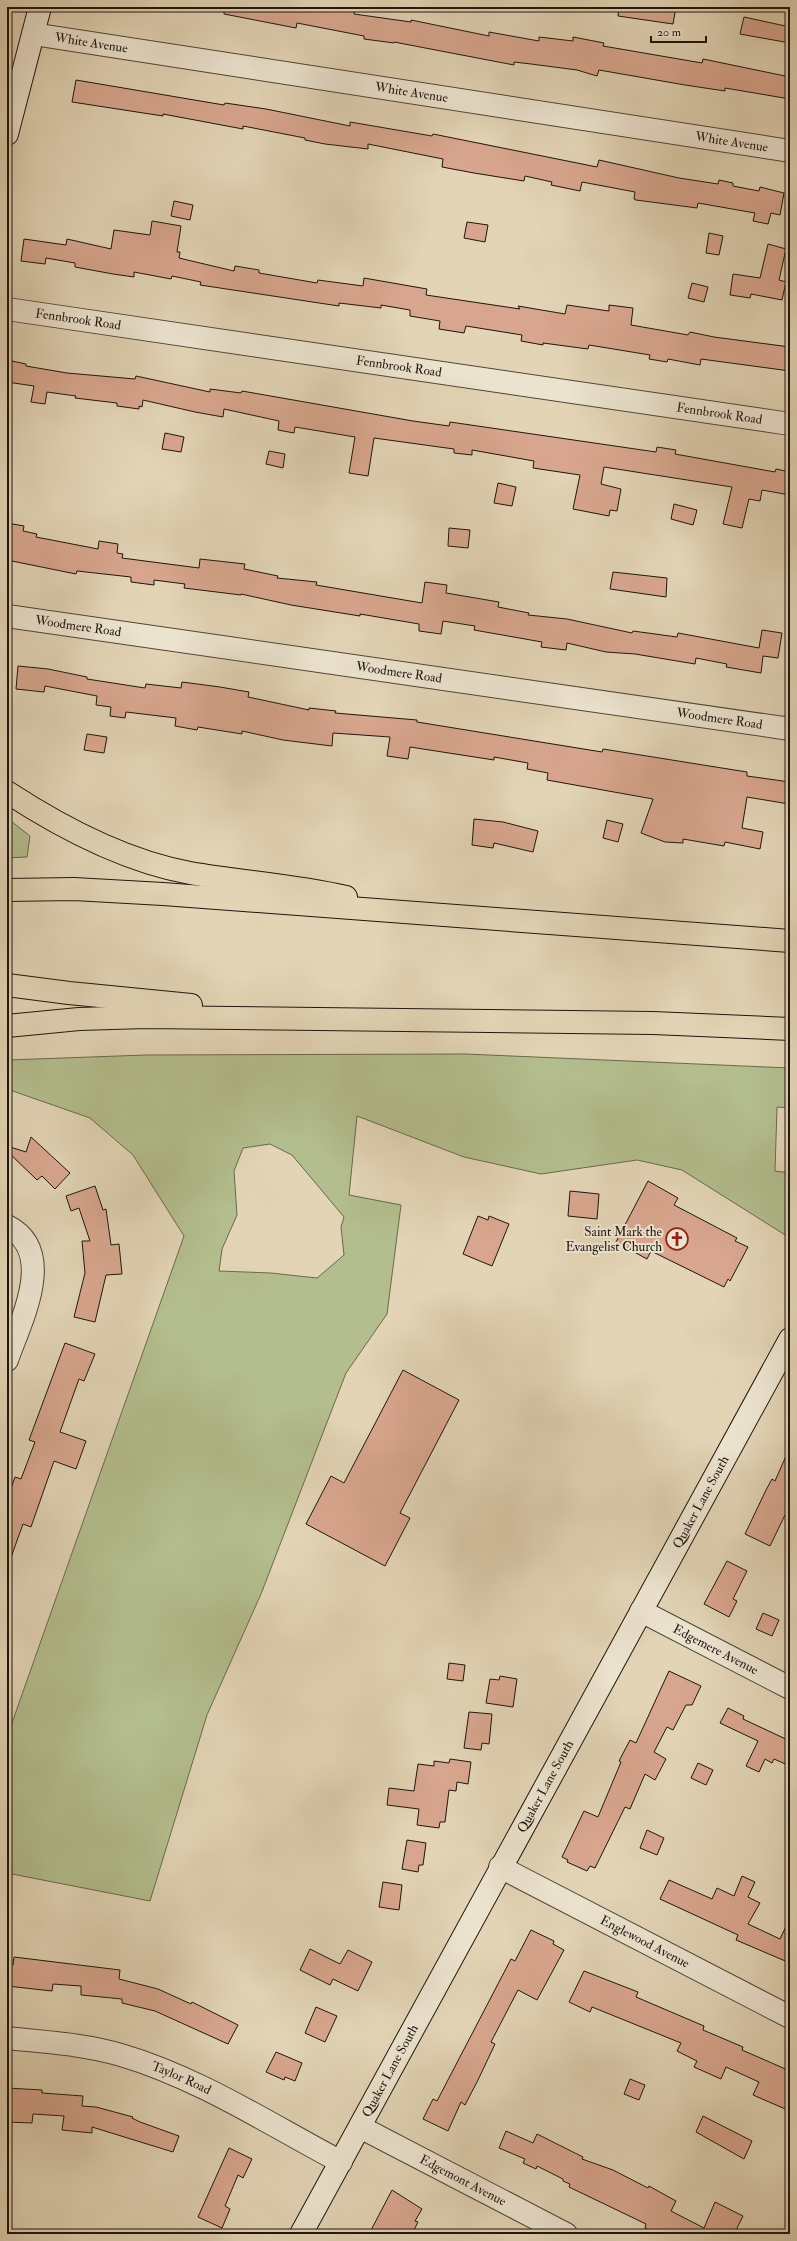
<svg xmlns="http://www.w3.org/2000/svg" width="797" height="2241" viewBox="0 0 797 2241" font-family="'IM FELL Double Pica',serif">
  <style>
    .green { fill: #b3bd8d; stroke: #68694d; fill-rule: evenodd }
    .building { fill: #d8a68e; stroke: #1e150d }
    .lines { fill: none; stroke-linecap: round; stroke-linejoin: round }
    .street-casing { stroke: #4f4537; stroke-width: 24 }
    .secondary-casing { stroke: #1e150d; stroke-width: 24 }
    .highway-casing { stroke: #1e150d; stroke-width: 24 }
    .street { stroke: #ece3cf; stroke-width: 22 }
    .secondary { stroke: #ece3cf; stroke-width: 22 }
    .highway { stroke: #e2d4b5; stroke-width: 22 }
    .labels { text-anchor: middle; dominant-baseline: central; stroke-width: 4; stroke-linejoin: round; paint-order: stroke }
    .street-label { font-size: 13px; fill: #1e150d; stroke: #ece3cf }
    .poi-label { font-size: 13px; fill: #1e150d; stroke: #ece3cf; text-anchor: end }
  </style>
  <rect width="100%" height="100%" fill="#e2d4b5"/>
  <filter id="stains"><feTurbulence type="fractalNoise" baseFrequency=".005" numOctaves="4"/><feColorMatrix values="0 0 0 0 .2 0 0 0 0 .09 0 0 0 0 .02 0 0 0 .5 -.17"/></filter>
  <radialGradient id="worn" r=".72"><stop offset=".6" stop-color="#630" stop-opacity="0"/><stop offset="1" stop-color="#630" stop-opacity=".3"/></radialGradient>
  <g class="green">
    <polygon points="7,818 30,836 27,857 7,858"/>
    <path d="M465,1054L790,1068V1108L777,1107L775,1171L790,1173V1238L682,1170L637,1160L541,1174L464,1157L357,1116L349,1195L401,1205L387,1314L346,1373L261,1594L207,1715L150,1901L7,1873V1737L184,1236L133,1155L90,1118L7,1089V1060L146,1055ZM270,1144L292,1155L344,1217L341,1227L344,1255L317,1278L271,1273L219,1271L222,1249L237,1215L234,1171L243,1148Z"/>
  </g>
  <g class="building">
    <polygon points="224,7 341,7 355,10 354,14 411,22 411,20 489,36 489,32 539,41 539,37 573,41 573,37 604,43 603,46 702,63 703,59 790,77 790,99 725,88 725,91 685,85 599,70 597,76 577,70 531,64 514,62 514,65 394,42 394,43 364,39 364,36 297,23 296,28 224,14"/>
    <polygon points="619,7 676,7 673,24 618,16"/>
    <polygon points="744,17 790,27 790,43 740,34"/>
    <polygon points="76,80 224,105 225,103 266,109 350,126 350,122 432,136 433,134 597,167 599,160 679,178 718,184 719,180 733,183 733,186 759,191 760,187 784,193 780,215 771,213 768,224 753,221 755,213 698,203 697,208 636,200 634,199 635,192 582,182 580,191 551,185 552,182 525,176 524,181 474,173 442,167 443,159 368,144 368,149 325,144 305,140 305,138 243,126 243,129 163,114 163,116 72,102"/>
    <polygon points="174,201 193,205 190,220 171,216"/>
    <polygon points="152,221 181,226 177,252 180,252 179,258 234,271 235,266 259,270 259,273 317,283 318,280 363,286 364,278 427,289 426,295 520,309 518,306 565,314 567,305 609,311 609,305 633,308 631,325 688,335 690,332 714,337 790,347 790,371 701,359 700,365 668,359 667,362 649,359 650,355 589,345 588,349 543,343 543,345 521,341 522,335 466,326 464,333 439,329 440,321 410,316 410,310 381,305 381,308 339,303 339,306 200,285 201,282 172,276 171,279 134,272 134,277 113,274 75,267 75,263 46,258 45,264 21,261 24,239 66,245 67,239 111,249 114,230 150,235"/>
    <polygon points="467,222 488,225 485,242 464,238"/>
    <polygon points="709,233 723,236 719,255 706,253"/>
    <polygon points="768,244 786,249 779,280 786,282 782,300 751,294 750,298 730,295 733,274 760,278"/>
    <polygon points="692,283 708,287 704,302 688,298"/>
    <polygon points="7,360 26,364 26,366 67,373 135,379 136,376 210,392 210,389 241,393 242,391 413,421 449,426 450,422 656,452 657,447 676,450 675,454 775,472 776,469 790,472 790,495 762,490 760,501 749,499 742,528 723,524 732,487 604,467 601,484 621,489 617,511 610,510 609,516 573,509 580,475 533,468 534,461 472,450 472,455 454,453 454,449 374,438 368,476 349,473 355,437 295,427 294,433 278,430 279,421 224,409 223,417 195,412 143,400 142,407 139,406 139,409 117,406 117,403 75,398 76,396 47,392 45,404 31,402 34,386 7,382"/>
    <polygon points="165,433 184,437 181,452 162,449"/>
    <polygon points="269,451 285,454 283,468 266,464"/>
    <polygon points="498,483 516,487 512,506 494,503"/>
    <polygon points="674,504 697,510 693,525 671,519"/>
    <polygon points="7,523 24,526 23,531 37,534 36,537 98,549 99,541 118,544 117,553 123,554 122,558 199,568 200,559 245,564 244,569 278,576 277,578 317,582 316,585 422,603 425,582 447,585 446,593 499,602 498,607 529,613 528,615 567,619 632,633 633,631 677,637 678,633 759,648 762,630 782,633 778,658 763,656 761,673 726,667 727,664 696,658 695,664 635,654 606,652 567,643 566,650 541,647 542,642 474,630 475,626 443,621 441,634 419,631 419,624 360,614 360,616 291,605 241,594 241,595 184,588 185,584 154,580 154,585 131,582 131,577 77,571 76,574 7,560"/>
    <polygon points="449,528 470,530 468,548 448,546"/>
    <polygon points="613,572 667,578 666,597 610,589"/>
    <polygon points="18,666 48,669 87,677 87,679 145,688 146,684 181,688 182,682 220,687 249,692 248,697 309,710 309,708 336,711 335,713 417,720 417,722 602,752 603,749 747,772 747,776 790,782 789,804 747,797 742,828 763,832 760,849 725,842 724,846 683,839 683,843 665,842 641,833 653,799 547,780 548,773 527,769 528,763 494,757 494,760 410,747 408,759 387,756 390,737 333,733 332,746 283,740 242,731 242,734 198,727 197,730 175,726 176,718 126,712 125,718 110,716 111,707 96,705 97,696 45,686 44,692 16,689"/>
    <polygon points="87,734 107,737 104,753 84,750"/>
    <polygon points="474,819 503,822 538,831 533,852 494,843 493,848 472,845"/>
    <polygon points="607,820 623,824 618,842 603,838"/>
    <polygon points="31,1137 70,1173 55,1189 42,1176 37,1180 7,1151 7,1146 26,1152"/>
    <polygon points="648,1181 678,1198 674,1205 737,1238 735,1241 748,1247 730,1281 728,1279 724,1287 651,1251 647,1259 616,1242"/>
    <polygon points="95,1186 103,1210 106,1209 111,1245 119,1244 122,1274 106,1275 95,1322 74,1317 85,1273 82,1241 90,1241 79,1208 71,1211 66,1196"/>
    <polygon points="570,1191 599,1194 597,1219 568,1216"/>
    <polygon points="478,1216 488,1220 489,1216 509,1224 492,1266 463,1254"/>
    <polygon points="65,1343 95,1354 84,1381 79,1379 60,1432 86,1441 76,1469 54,1461 31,1527 23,1524 9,1563 7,1563 7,1500 15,1477 21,1479 35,1442 29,1440"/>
    <polygon points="403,1370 459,1400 400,1513 410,1518 385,1566 306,1524 331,1476 344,1483"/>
    <polygon points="790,1447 790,1517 785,1515 770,1546 745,1534 766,1490 772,1479 775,1481"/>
    <polygon points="727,1561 747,1571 733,1599 737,1601 729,1617 704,1604"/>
    <polygon points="763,1613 779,1620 772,1636 756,1629"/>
    <polygon points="449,1663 465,1665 463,1681 447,1679"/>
    <polygon points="669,1671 701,1686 692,1705 686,1705 673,1730 667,1727 654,1752 666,1759 655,1780 645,1774 630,1809 625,1807 595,1868 590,1866 587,1871 567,1862 568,1860 562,1857 584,1811 598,1817 621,1762 619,1761 630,1740 636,1743"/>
    <polygon points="500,1676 517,1679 513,1707 486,1703 490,1679 499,1680"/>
    <polygon points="728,1708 744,1716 743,1719 790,1741 790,1766 774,1759 772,1763 765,1759 759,1772 746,1766 758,1741 720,1723"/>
    <polygon points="469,1712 492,1714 489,1744 482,1743 481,1750 464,1748"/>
    <polygon points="450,1759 471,1762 468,1784 457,1782 456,1791 449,1790 445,1822 440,1822 439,1828 417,1825 419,1809 387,1805 389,1788 414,1791 418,1764 434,1766 434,1761 449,1763"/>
    <polygon points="698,1763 713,1770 706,1785 691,1778"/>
    <polygon points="647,1830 664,1838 657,1855 640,1848"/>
    <polygon points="407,1840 426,1843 423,1865 419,1865 418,1872 402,1869"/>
    <polygon points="742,1876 755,1882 748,1897 760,1903 748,1924 780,1939 790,1918 790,1963 736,1940 738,1935 660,1899 669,1880 712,1899 717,1888 734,1896"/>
    <polygon points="383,1882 402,1885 399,1910 379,1907"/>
    <polygon points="531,1930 554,1941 553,1944 564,1950 537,2000 518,1990 491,2042 495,2044 478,2080 465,2105 461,2102 448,2131 423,2119 433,2099 437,2101 511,1959 515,1961"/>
    <polygon points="310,1949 340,1964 348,1950 372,1962 358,1991 333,1979 330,1985 300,1970"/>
    <polygon points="14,1957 120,1970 119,1979 158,1989 191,2004 192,2002 238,2025 228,2044 155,2011 122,2003 122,1999 81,1995 81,1986 53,1984 52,1991 7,1986 7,1964 13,1965"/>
    <polygon points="584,1971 638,1992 636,1997 704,2026 703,2030 743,2047 742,2050 790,2071 790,2111 753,2095 759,2082 726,2067 721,2079 694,2067 697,2061 677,2051 681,2043 592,2007 590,2012 569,2002"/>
    <polygon points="316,2007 337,2016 325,2042 305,2033"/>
    <polygon points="276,2052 302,2063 295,2081 285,2077 284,2080 266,2072"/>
    <polygon points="630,2079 645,2085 639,2100 624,2094"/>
    <polygon points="7,2088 42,2090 42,2093 83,2096 82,2106 96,2107 133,2117 132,2118 140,2122 179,2136 173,2152 92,2127 92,2133 62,2130 64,2116 33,2114 32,2123 7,2122"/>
    <polygon points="703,2116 752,2141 744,2159 696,2132"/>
    <polygon points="506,2131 533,2143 537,2134 583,2157 582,2159 613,2170 648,2188 649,2186 676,2201 671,2211 704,2228 715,2202 743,2216 734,2234 657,2234 645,2228 646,2224 569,2187 570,2184 563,2181 563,2179 537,2166 536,2169 523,2163 525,2159 499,2148"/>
    <polygon points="229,2148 252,2159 243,2178 238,2175 225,2206 230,2209 222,2228 198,2217"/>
    <polygon points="392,2190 422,2209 415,2221 418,2222 412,2234 369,2234"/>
  </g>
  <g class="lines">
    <g class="street-casing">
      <g id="street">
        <path id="s1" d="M33,34L790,151"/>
        <path id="s2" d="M7,309L790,424"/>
        <path id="s3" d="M7,616L790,729"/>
        <path d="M7,1226C58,1252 20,1322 7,1360"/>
        <path id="s4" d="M641,1611L790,1688"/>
        <path id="s5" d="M500,1867L790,2017"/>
        <path id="s6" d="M7,2038C45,2042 84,2044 121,2055C199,2078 269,2124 341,2162"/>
        <path id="s7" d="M360,2127L566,2234"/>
      </g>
    </g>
    <g class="secondary-casing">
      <g id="secondary">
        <polyline points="7,134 40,7"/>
        <path id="s8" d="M301,2234L790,1339"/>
      </g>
    </g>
    <g class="highway-casing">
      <g id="highway">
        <path d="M7,792C62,828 124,861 190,873C242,882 295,885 346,897"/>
        <polyline points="7,890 74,889 163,894 790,941"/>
        <polyline points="7,985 69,993 191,1005"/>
        <polyline points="7,1026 79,1019 146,1017 653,1023 790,1029"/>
      </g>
    </g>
    <use href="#street" class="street"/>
    <use href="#secondary" class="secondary"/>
    <use href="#highway" class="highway"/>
  </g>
  <defs>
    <g id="church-ring" transform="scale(1.15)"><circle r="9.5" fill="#ece3cf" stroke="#8f2418" stroke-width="1.5"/><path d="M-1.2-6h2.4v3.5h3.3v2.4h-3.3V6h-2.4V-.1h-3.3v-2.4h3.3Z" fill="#8f2418"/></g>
  </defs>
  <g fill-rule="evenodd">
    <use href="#church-ring" x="677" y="1239"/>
  </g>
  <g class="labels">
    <g class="street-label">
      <text stroke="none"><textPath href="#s1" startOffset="59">White Avenue</textPath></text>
      <text stroke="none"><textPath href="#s1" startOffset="383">White Avenue</textPath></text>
      <text stroke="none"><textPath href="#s1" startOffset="707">White Avenue</textPath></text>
      <text stroke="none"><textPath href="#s2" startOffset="72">Fennbrook Road</textPath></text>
      <text stroke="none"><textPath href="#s2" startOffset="396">Fennbrook Road</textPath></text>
      <text stroke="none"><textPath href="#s2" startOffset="720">Fennbrook Road</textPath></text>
      <text stroke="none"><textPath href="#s3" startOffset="72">Woodmere Road</textPath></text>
      <text stroke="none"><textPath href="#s3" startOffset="396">Woodmere Road</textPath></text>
      <text stroke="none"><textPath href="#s3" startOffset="720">Woodmere Road</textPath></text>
      <text stroke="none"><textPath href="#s8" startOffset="834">Quaker Lane South</textPath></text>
      <text stroke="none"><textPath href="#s4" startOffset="84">Edgemere Avenue</textPath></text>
      <text stroke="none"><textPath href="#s8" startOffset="510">Quaker Lane South</textPath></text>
      <text stroke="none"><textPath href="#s5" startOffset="163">Englewood Avenue</textPath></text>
      <text stroke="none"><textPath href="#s8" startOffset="186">Quaker Lane South</textPath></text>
      <text stroke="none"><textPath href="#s6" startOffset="180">Taylor Road</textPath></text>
      <text stroke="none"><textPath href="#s7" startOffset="116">Edgemont Avenue</textPath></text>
    </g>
    <g class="poi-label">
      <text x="662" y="1232">Saint Mark the<tspan x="662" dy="15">Evangelist Church</tspan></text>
    </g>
  </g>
  <rect width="797" height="2241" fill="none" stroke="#e2d4b5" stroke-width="24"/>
  <rect x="8" y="8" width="781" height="2225" fill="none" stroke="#1e150d" stroke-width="2"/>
  <rect x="12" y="12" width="773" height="2217" fill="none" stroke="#1e150d"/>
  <path d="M651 36v6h55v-6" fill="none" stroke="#1e150d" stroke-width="2"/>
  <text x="657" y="36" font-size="12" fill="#1e150d" stroke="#ece3cf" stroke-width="3" paint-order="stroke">20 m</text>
  <rect width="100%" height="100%" filter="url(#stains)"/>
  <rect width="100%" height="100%" fill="url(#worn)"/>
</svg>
